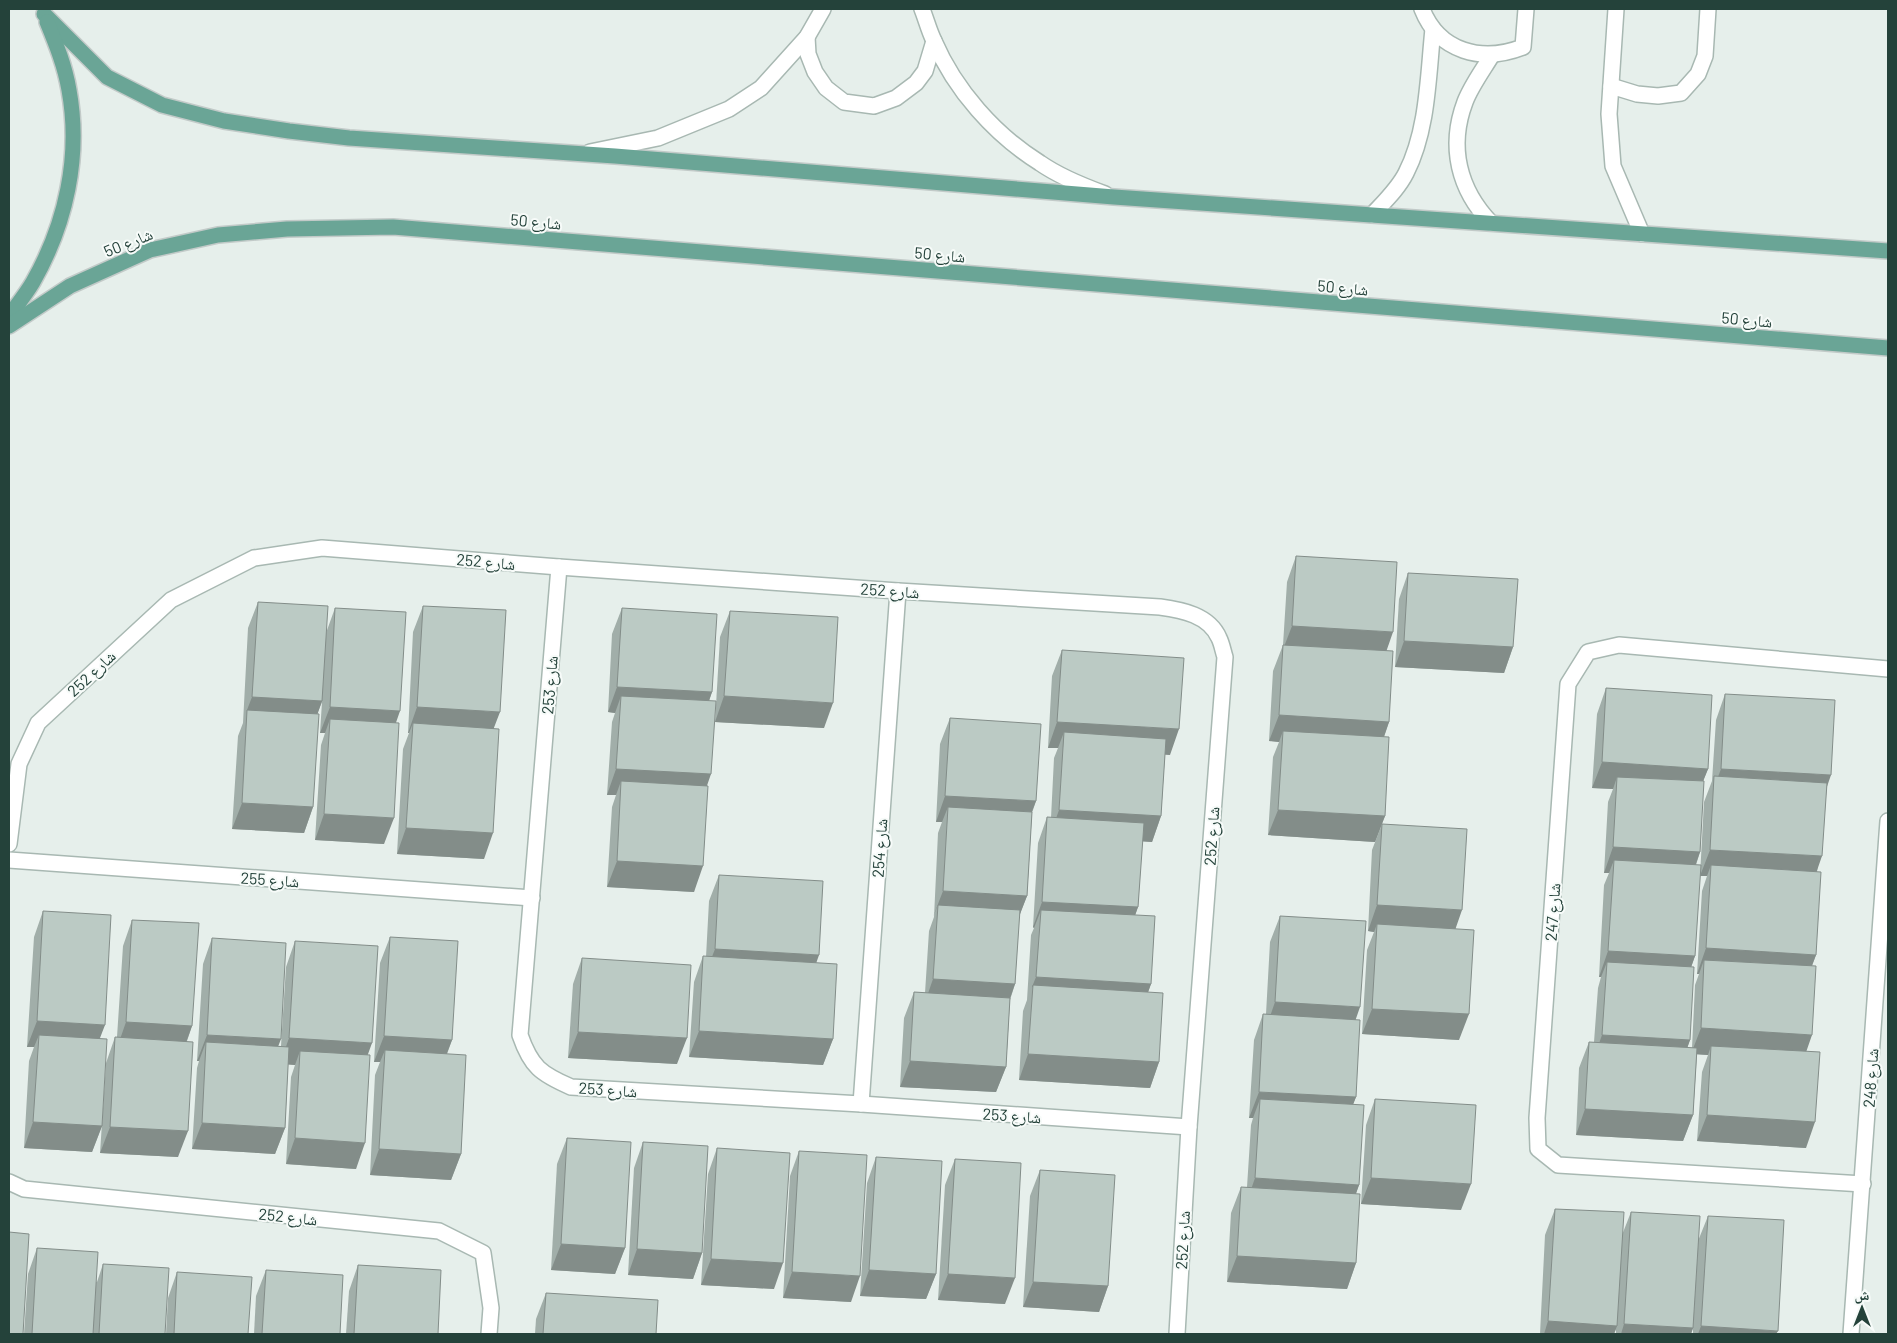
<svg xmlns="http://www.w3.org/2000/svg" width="1897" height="1343" viewBox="0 0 1897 1343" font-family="Barlow,'Noto Naskh Arabic',sans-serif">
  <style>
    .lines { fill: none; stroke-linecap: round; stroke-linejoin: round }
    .minor-casing { stroke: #a8b8b2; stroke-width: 18 }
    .major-casing { stroke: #c2cac8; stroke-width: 18 }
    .minor { stroke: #fff; stroke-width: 15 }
    .major { stroke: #6aa596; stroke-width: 15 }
    .wall { fill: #a1aea9 }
    .shaded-wall { fill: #838d89 }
    .building { fill: #bbcac4; stroke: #838d89 }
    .labels { text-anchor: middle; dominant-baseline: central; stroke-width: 4; stroke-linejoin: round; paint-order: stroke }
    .street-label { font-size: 16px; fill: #24423a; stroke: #f7fbf9 }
  </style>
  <rect width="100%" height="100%" fill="#e6efeb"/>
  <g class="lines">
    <g class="minor-casing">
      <g id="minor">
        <path d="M922,9C926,19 929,31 934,41C955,90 995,135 1040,163C1060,177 1083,186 1105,194"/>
        <path d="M1422,9C1439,52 1482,63 1523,47L1526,9"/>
        <polyline points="1616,9 1609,114 1613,166 1642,234"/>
        <polyline points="807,37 808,54 815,72 826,88 844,102 874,106 896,98 916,83 925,71 934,41"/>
        <polyline points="1611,86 1637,94 1658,96 1681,93 1698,74 1705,56 1708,9"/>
        <polyline points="590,152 658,138 729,109 761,88 807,37 823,9"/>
        <path d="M1372,215C1384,202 1398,189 1406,173C1428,130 1428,76 1433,29"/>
        <path d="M1491,223C1459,190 1448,147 1465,102C1471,86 1483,70 1492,55"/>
        <path d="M559,567L520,1035C531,1067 541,1074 571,1087L861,1104L1189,1127"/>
        <path d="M9,844L19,764L38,723L171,600L254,558L322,548L559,567L898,591L1160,607C1182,610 1209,615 1219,638C1222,644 1223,651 1225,657L1189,1127L1177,1334"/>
        <polyline points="9,860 532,898"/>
        <polyline points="861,1104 898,591"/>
        <polyline points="9,1182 24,1189 439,1231 483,1253 491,1308 489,1334"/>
        <polyline points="1863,1184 1558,1165 1538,1149 1537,1118 1568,684 1588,652 1619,645 1888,669"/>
        <polyline points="1851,1334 1888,821"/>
      </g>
    </g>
    <g class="major-casing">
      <g id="major">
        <polyline points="44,14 107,77 162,105 224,121 289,131 349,138 615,156 1114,197 1888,251"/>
        <path d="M9,316C17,305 26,294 33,282C66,224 81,156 69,90C65,66 56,44 47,22"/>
        <polyline points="9,326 70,286 150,250 218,235 287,229 393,227 1888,348"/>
      </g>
    </g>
    <use href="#minor" class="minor"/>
    <use href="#major" class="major"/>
  </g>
  <g class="wall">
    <polygon points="1296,556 1386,651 1389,722 1384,737 1385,816 1375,842 1268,835 1273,757 1279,742 1269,741 1273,671 1283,645 1287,582"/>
    <polygon points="1408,573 1513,647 1504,673 1395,667 1399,599"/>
    <polygon points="258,602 326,633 335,608 396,723 384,844 315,840 321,745 325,733 320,733 322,702 317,714 313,807 304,833 232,829 238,736 243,723 248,628"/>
    <polygon points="423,606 494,728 484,859 397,854 403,749 409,733 408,733 413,632"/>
    <polygon points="622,608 712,692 709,701 707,786 694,892 607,887 612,807 616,795 607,795 612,722 615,713 608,712 612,634"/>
    <polygon points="730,611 824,728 715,722 720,637"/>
    <polygon points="1062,650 1170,755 1165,754 1161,816 1152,842 1142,841 1138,907 1135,915 1151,984 1148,992 1159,1062 1150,1088 1019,1080 1023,1011 1027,1000 1031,935 1034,928 1033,927 1038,843 1047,817 1051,818 1054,758 1058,748 1048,748 1052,676"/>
    <polygon points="1606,688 1708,769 1703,781 1700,852 1696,865 1695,956 1691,967 1690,1040 1687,1048 1692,1048 1695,985 1699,974 1697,974 1702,891 1707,876 1700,876 1704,802 1712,781 1716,720 1725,694 1827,787 1817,872 1816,955 1812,966 1806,1051 1806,1148 1697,1141 1702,1072 1708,1055 1697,1054 1693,1115 1683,1141 1576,1135 1579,1068 1589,1042 1594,1042 1598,988 1601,977 1599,977 1604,885 1609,873 1604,873 1608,802 1613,789 1592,788 1597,714"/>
    <polygon points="950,718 1036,801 1032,813 1027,896 1019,916 1015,984 1010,1000 1006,1067 996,1092 900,1087 904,1018 914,992 925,993 929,931 934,917 938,833 942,822 936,822 940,744"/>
    <polygon points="1382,824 1456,929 1459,1040 1362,1034 1367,950 1374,932 1368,931 1372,850"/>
    <polygon points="719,875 816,963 833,1039 823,1065 689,1057 694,982 703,956 706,957 709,901"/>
    <polygon points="43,911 100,1038 102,1126 92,1152 24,1148 29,1061 34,1047 27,1047 34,937"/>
    <polygon points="1280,916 1356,1019 1356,1097 1353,1104 1359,1185 1356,1193 1356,1263 1347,1289 1227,1282 1231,1213 1241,1187 1247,1187 1251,1125 1253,1118 1249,1118 1254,1040 1263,1014 1266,1014 1270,942"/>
    <polygon points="132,920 192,1026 187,1041 178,1157 100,1153 106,1063 115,1037 117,1037 123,946"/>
    <polygon points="390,937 452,1040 447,1054 461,1154 451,1180 370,1175 375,1075 380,1062 374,1062 380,963"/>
    <polygon points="212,938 278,1046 281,1046 286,967 295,941 367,1055 356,1169 286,1164 291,1077 295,1065 288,1064 285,1128 275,1154 192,1149 197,1068 199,1061 197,1061 203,964"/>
    <polygon points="582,958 677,1064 568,1058 573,984"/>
    <polygon points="1375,1099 1461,1210 1361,1204 1366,1125"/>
    <polygon points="567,1138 625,1248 615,1274 551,1270 557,1164"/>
    <polygon points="643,1142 702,1253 693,1279 628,1275 634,1168"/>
    <polygon points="717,1148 774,1289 701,1285 708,1174"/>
    <polygon points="799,1151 851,1302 783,1298 790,1176"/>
    <polygon points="876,1157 936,1274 926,1299 860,1296 867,1183"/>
    <polygon points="955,1159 1005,1304 938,1300 945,1185"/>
    <polygon points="1040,1170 1108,1286 1099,1312 1023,1307 1030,1196"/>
    <polygon points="1555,1209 1622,1235 1631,1212 1698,1241 1708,1216 1776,1334 1693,1334 1693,1328 1691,1334 1616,1334 1616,1329 1614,1334 1540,1334 1545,1235"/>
    <polygon points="37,1248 97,1282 103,1264 165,1334 24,1334 28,1274"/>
    <polygon points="358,1265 438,1334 346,1334 349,1291"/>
    <polygon points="266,1270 340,1334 254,1334 256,1296"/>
    <polygon points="177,1272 248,1334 166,1334 168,1298"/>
    <polygon points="546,1293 656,1334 535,1334 536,1319"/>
  </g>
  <g class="shaded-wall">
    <polygon points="1292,626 1393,632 1384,658 1282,652"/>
    <polygon points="1404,641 1513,647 1504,673 1395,667"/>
    <polygon points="617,687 712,692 703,718 621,696 615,713 608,712"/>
    <polygon points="724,696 833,703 824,728 715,722"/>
    <polygon points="252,697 322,701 313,727 247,710 242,723"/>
    <polygon points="330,707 400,711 391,737 330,719 325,733 320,733"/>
    <polygon points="417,707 500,712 490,738 413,723 409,733 408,733"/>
    <polygon points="1279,715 1389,722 1380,748 1283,731 1279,742 1269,741"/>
    <polygon points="1057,722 1179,729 1170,755 1063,748 1064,732 1058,748 1048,748"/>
    <polygon points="1602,762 1708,769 1698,794 1617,777 1613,789 1592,788"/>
    <polygon points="616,769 711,774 702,800 621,781 616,795 607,795"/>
    <polygon points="1721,769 1831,775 1822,801 1713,790"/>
    <polygon points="945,796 1036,801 1026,827 948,807 942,822 936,822"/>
    <polygon points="242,803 313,807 304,833 232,829"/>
    <polygon points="1059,810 1161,816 1152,842 1050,836"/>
    <polygon points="1278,810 1385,816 1375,842 1268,835"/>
    <polygon points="324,814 394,818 384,844 315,840"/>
    <polygon points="406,828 493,833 484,859 397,854"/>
    <polygon points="1613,847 1700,852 1691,878 1614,860 1609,873 1604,873"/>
    <polygon points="1710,850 1822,856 1813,882 1711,865 1707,876 1700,876"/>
    <polygon points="617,861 703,866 694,892 607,887"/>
    <polygon points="943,891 1027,896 1017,922 938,905 933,917"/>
    <polygon points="1042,902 1138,907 1129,933 1041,910 1034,928 1033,927"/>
    <polygon points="1377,905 1462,910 1453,936 1377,924 1374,932 1368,931"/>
    <polygon points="1706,948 1816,955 1806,981 1704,960 1699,974 1697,974"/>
    <polygon points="715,949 819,955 810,981 705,975"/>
    <polygon points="1608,951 1695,956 1686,982 1607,962 1601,977 1599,977"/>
    <polygon points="1036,977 1151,984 1142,1009 1032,987"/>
    <polygon points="933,979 1015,984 1006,1010 924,1005"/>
    <polygon points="1275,1002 1360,1007 1351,1033 1266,1028"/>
    <polygon points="1372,1009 1469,1014 1459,1040 1362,1034"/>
    <polygon points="37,1021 105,1025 95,1051 39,1035 34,1047 27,1047"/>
    <polygon points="126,1022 192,1026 183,1051 117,1048"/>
    <polygon points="1701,1028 1812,1035 1803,1061 1711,1046 1708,1055 1691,1054"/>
    <polygon points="699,1031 833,1039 823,1065 689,1057"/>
    <polygon points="578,1032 687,1038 677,1064 568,1058"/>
    <polygon points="207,1035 281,1039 271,1065 206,1042 199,1061 197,1061"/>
    <polygon points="1602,1035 1690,1040 1681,1066 1593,1061"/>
    <polygon points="384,1036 452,1040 442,1066 385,1050 380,1062 374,1062"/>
    <polygon points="289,1038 372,1043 363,1068 300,1051 295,1065 280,1064"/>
    <polygon points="1028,1054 1159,1062 1150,1088 1019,1080"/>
    <polygon points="910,1061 1006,1067 996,1092 900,1087"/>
    <polygon points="1259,1092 1356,1097 1346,1123 1260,1099 1253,1118 1249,1118"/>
    <polygon points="1585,1109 1693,1115 1683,1141 1576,1135"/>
    <polygon points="1707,1115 1815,1122 1806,1148 1697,1141"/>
    <polygon points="33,1122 102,1126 92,1152 24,1148"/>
    <polygon points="202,1123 285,1128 275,1154 192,1149"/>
    <polygon points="110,1127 188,1131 178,1157 100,1153"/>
    <polygon points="295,1138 365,1143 356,1169 286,1164"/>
    <polygon points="379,1149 461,1154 451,1180 370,1175"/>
    <polygon points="1255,1178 1359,1185 1350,1211 1246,1204"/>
    <polygon points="1371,1178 1471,1184 1461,1210 1361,1204"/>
    <polygon points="561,1244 625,1248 615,1274 551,1270"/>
    <polygon points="637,1249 702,1253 693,1279 628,1275"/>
    <polygon points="1237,1256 1356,1263 1347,1289 1227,1282"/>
    <polygon points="711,1259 783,1263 774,1289 701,1285"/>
    <polygon points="869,1270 936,1274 926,1299 860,1296"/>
    <polygon points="792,1272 860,1276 851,1302 783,1298"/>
    <polygon points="948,1274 1015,1278 1005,1304 938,1300"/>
    <polygon points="1033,1282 1108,1286 1099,1312 1023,1307"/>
    <polygon points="1548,1321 1617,1326 1614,1334 1544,1334"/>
    <polygon points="1624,1324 1693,1328 1691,1334 1621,1334"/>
    <polygon points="1701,1326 1778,1331 1776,1334 1698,1334"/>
  </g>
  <g class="building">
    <polygon points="1296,556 1397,562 1393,632 1292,626"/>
    <polygon points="1408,573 1518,579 1513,647 1404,641"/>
    <polygon points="258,602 328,606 322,701 252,697"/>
    <polygon points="423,606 506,610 500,712 417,707"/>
    <polygon points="335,608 406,612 400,711 330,707"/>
    <polygon points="622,608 717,614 712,692 617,687"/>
    <polygon points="730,611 838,617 833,703 724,696"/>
    <polygon points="1283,645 1393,651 1389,722 1279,715"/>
    <polygon points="1062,650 1184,658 1179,729 1057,722"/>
    <polygon points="1606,688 1712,695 1708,769 1602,762"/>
    <polygon points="1725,694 1835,700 1831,775 1721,769"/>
    <polygon points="621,696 716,701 711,774 616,769"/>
    <polygon points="247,710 319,714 313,807 242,803"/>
    <polygon points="950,718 1041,724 1036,801 945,796"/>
    <polygon points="330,719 399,723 394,818 324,814"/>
    <polygon points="413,723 499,729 493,833 406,828"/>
    <polygon points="1283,731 1389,737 1385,816 1278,810"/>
    <polygon points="1064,732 1166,739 1161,816 1059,810"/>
    <polygon points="1714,776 1827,783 1822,856 1710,850"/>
    <polygon points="1617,777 1704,781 1700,852 1613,847"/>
    <polygon points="621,781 708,786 703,866 617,861"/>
    <polygon points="948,807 1032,812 1027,896 943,891"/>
    <polygon points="1047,817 1144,823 1138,907 1042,902"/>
    <polygon points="1382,824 1467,829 1462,910 1377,905"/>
    <polygon points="1614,860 1701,865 1695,956 1608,951"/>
    <polygon points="1711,865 1821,872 1816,955 1706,948"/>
    <polygon points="719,875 823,881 819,955 715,949"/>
    <polygon points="938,905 1020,910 1015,984 933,979"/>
    <polygon points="1041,910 1155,916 1151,984 1036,977"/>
    <polygon points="43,911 111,915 105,1025 37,1021"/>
    <polygon points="1280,916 1366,921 1360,1007 1275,1002"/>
    <polygon points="132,920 199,923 192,1026 126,1022"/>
    <polygon points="1377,924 1474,930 1469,1014 1372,1009"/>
    <polygon points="390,937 458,941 452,1040 384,1036"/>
    <polygon points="212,938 286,943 281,1039 207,1035"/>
    <polygon points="295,941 378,946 372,1043 289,1038"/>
    <polygon points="703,956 837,964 833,1039 699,1031"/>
    <polygon points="582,958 691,965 687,1038 578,1032"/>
    <polygon points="1704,960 1816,966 1812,1035 1701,1028"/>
    <polygon points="1607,962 1694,967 1690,1040 1602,1035"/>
    <polygon points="1033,985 1163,993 1159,1062 1028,1054"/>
    <polygon points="914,992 1010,998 1006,1067 910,1061"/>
    <polygon points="1263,1014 1360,1020 1356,1097 1259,1092"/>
    <polygon points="39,1035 107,1039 102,1126 33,1122"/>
    <polygon points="115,1037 193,1042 188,1131 110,1127"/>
    <polygon points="206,1042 289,1047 285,1128 202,1123"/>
    <polygon points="1589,1042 1697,1048 1693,1115 1585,1109"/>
    <polygon points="1711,1046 1820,1052 1815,1122 1707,1115"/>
    <polygon points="385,1050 466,1055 461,1154 379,1149"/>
    <polygon points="300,1051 370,1055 365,1143 295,1138"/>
    <polygon points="1260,1099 1364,1105 1359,1185 1255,1178"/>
    <polygon points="1375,1099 1476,1105 1471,1184 1371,1178"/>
    <polygon points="567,1138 631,1142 625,1248 561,1244"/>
    <polygon points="643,1142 708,1146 702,1253 637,1249"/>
    <polygon points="717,1148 790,1153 783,1263 711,1259"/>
    <polygon points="799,1151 867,1155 860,1276 792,1272"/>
    <polygon points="876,1157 942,1161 936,1274 869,1270"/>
    <polygon points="955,1159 1021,1163 1015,1278 948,1274"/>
    <polygon points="1040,1170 1115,1175 1108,1286 1033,1282"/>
    <polygon points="1241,1187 1360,1194 1356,1263 1237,1256"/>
    <polygon points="1555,1209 1624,1212 1617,1326 1548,1321"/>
    <polygon points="1631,1212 1700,1216 1693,1328 1624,1324"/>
    <polygon points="1708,1216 1784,1220 1778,1331 1701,1326"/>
    <polygon points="9,1232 29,1234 23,1334 9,1334"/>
    <polygon points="37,1248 98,1252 93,1334 32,1334"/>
    <polygon points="103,1264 169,1268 165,1334 99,1334"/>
    <polygon points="358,1265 441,1270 438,1334 354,1334"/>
    <polygon points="266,1270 343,1275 340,1334 262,1334"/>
    <polygon points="177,1272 252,1277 248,1334 174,1334"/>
    <polygon points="546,1293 658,1300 656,1334 543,1334"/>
  </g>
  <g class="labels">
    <g class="street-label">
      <text transform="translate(536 221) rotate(5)">شارع 50</text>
      <text transform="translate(128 242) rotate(-22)">شارع 50</text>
      <text transform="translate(940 254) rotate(5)">شارع 50</text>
      <text transform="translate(1343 287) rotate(5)">شارع 50</text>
      <text transform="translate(1747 319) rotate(5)">شارع 50</text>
      <text transform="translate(486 561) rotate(5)">شارع 252</text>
      <text transform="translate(890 590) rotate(4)">شارع 252</text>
      <text transform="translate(91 673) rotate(-43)">شارع 252</text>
      <text transform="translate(549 685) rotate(-85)">شارع 253</text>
      <text transform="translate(1211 836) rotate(-86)">شارع 252</text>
      <text transform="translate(879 848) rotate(-86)">شارع 254</text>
      <text transform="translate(270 879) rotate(4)">شارع 255</text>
      <text transform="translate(1552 912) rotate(-86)">شارع 247</text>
      <text transform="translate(1870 1078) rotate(-86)">شارع 248</text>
      <text transform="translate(608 1089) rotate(4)">شارع 253</text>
      <text transform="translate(1012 1115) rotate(4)">شارع 253</text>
      <text transform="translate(288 1216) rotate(6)">شارع 252</text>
      <text transform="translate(1182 1240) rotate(-87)">شارع 252</text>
    </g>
  </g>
  <rect width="1897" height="1343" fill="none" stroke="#24423a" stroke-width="20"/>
  <g transform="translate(1862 1308)" stroke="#f7fbf9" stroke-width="4" paint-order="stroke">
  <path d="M0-4L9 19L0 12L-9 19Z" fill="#24423a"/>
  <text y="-8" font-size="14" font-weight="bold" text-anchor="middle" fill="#24423a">ش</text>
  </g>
</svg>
